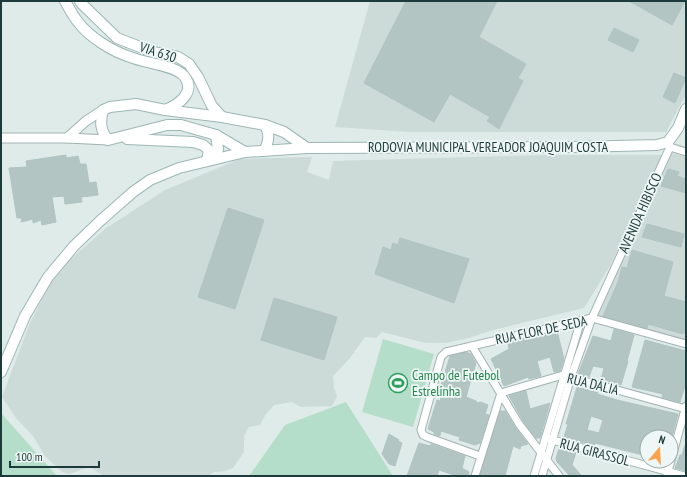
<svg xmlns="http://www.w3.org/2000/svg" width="687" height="477" viewBox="0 0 687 477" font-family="'PT Sans Narrow',sans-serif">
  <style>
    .built { fill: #ccdad8 }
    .green { fill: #b5deca }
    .building { fill: #b3c5c2; stroke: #b0c4c1; fill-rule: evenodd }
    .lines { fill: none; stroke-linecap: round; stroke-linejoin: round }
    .minor-casing { stroke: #a1b3b1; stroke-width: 9 }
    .tertiary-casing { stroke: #a1b3b1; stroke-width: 11 }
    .secondary-casing { stroke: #9cb7b4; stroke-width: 12 }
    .minor { stroke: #fff; stroke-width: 7 }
    .tertiary { stroke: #fff; stroke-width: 9 }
    .secondary { stroke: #fff; stroke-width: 10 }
    .labels { text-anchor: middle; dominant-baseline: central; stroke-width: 3.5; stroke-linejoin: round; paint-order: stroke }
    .street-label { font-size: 14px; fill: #1e3b3b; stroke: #eef7f5 }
    .leisure-label { font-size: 14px; fill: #27864d; stroke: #eef7f5; text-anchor: start }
  </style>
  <rect width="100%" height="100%" fill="#deebe8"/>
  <g class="built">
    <polygon points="370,1 686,1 686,94 666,132 410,132 335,127"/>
    <polygon points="672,153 686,157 686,342 595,317"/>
    <polygon points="544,155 662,155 610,266 584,308 493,330 469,338 446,343 426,343 382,332 376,338 365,337 350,358 333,376 334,388 337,396 332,406 301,407 292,402 274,405 266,414 260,425 249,427 244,436 244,452 233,468 225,471 214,472 208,476 104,476 90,467 69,474 62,472 45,456 33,436 16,418 2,397 30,323 51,282 62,267 105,229 165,190 240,159 312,157 307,172 329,180 333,161"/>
  </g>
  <g class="green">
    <polygon points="383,339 434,354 413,427 362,412"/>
    <polygon points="346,402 393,476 249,476 285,425"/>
    <polygon points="1,413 57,476 58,476 1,476"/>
  </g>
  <g class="building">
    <polygon points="406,1 497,1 479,37 526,64 518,78 523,81 499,129 487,121 490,117 450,94 434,122 364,83"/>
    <polygon points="629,1 685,1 672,25"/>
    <polygon points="614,28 639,40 633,52 608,40"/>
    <polygon points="674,73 686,78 675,103 663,97"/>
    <polygon points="66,155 66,158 78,156 80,164 86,164 89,183 96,182 98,195 81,197 82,202 65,204 64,196 52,197 56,222 42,225 41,220 33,223 33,219 21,222 22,218 17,218 9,168 27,167 26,161"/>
    <polygon points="668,169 679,172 677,176 686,179 686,193 661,186"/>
    <polygon points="228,208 264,220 235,309 198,297"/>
    <polygon points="647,224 684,234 681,247 642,237"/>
    <polygon points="400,238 469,259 454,303 375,274 383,247 391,250 393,243 398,245"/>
    <polygon points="632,250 673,262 664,296 686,302 686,333 684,332 683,334 648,324 647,328 603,316 618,282 622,267 627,268"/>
    <polygon points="274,298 337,317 324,360 261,340"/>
    <polygon points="614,329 634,335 627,361 628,361 621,385 601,379 604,368 593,366 589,377 578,374 593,336 611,341"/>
    <polygon points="557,331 564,359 560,371 554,372 550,357 537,361 541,376 529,379 528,377 504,386 491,359 509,349 508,343"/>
    <polygon points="645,340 686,351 686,383 680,402 662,397 663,394 632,387"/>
    <polygon points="466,352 471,354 476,363 466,397 476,401 477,403 481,402 488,405 485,414 489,415 480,443 475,445 459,440 460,437 441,431 440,436 434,434 434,432 428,429 437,400 440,401 443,390 440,389 450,356"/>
    <path d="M577,387L598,392L597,394L617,400L678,414L672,437H647V456L595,443L594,446L564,437L568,424H566ZM591,416L603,420L599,433L587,430Z"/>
    <polygon points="526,391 530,409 550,403 540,438 536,438 525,424 509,396"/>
    <polygon points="500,411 505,411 515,427 528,444 521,446 520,449 513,446 505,476 480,476"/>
    <polygon points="389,434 399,440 398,441 402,443 395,466 389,464 382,454"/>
    <polygon points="419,443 430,446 431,444 465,456 462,468 469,472 468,476 457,476 439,470 437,476 407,476"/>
    <polygon points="685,445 686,446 686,471 675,468 680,455 682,455"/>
    <polygon points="559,448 576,452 572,465 582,476 570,476 557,462 556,459"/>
  </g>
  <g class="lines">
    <g class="minor-casing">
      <g id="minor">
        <polyline points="670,147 686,152"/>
        <polyline points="472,346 519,424 559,476"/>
        <polyline points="549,439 684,476"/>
        <polyline points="480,456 427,437 423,435 421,430 441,357 446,352 592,318 686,344"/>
        <polyline points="667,475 686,406"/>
        <polyline points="475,476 501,393 563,375 686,409"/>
        <polyline points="534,476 581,320"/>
        <polyline points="542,476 571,377 592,318 670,147 668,142"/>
      </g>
    </g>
    <g class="tertiary-casing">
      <g id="tertiary">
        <polyline points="1,138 67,138 108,140"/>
        <polyline points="67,138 86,121 103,110"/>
      </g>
    </g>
    <g class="secondary-casing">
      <g id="secondary">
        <path d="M65,1C69,8 73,16 78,22C89,37 112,51 130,57C144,63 175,65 184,76C197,92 178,105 165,110"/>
        <polyline points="80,1 82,4 117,38 153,52 178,57 189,64 198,77 212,106 222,117"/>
        <polyline points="127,139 193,142 203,145 209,150 207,161"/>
        <path d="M264,151C269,141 270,135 265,125"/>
        <path d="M245,152L216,135L181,125H167L108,140C100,130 100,122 103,110L110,107L136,104L165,110L222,117L265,125L284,132L307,148"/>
        <polyline points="216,158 218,149 216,135"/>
        <polyline points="1,372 25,316 48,277 74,246 100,221 133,192 150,180 179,168 245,152 307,148 575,147 657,145 668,142 678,128 686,109"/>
      </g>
    </g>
    <use href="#minor" class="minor"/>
    <use href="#tertiary" class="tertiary"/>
    <use href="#secondary" class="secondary"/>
  </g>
  <defs>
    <g id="stadium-ring" transform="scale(1)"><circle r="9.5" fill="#eef7f5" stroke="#2e9e5b" stroke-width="1.5"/><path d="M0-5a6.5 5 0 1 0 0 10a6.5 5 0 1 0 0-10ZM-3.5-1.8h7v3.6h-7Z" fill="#2e9e5b"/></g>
  </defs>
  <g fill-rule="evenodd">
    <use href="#stadium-ring" x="398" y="383"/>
  </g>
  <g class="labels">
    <g class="street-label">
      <text transform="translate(158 52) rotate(18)">VIA 630</text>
      <text x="488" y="147">RODOVIA MUNICIPAL VEREADOR JOAQUIM COSTA</text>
      <text transform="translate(640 213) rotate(-66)">AVENIDA HIBISCO</text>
      <text transform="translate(541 330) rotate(-12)">RUA FLOR DE SEDA</text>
      <text transform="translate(593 384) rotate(14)">RUA DÁLIA</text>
      <text transform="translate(595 452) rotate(15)">RUA GIRASSOL</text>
    </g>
    <g class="leisure-label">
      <text x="412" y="375">Campo de Futebol<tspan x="412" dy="16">Estrelinha</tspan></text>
    </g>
  </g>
  <rect width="687" height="477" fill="none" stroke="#1e3b3b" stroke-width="4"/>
  <g transform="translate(659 449) rotate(18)"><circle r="19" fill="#eef7f5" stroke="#9bacab"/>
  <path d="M0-3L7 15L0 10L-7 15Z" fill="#faa34c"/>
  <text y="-6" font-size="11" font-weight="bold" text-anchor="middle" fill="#1e3b3b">N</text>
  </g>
  <path d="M10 461v6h89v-6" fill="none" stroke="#1e3b3b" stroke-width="2"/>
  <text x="16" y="461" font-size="12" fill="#1e3b3b" stroke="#eef7f5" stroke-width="3" paint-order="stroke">100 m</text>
</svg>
